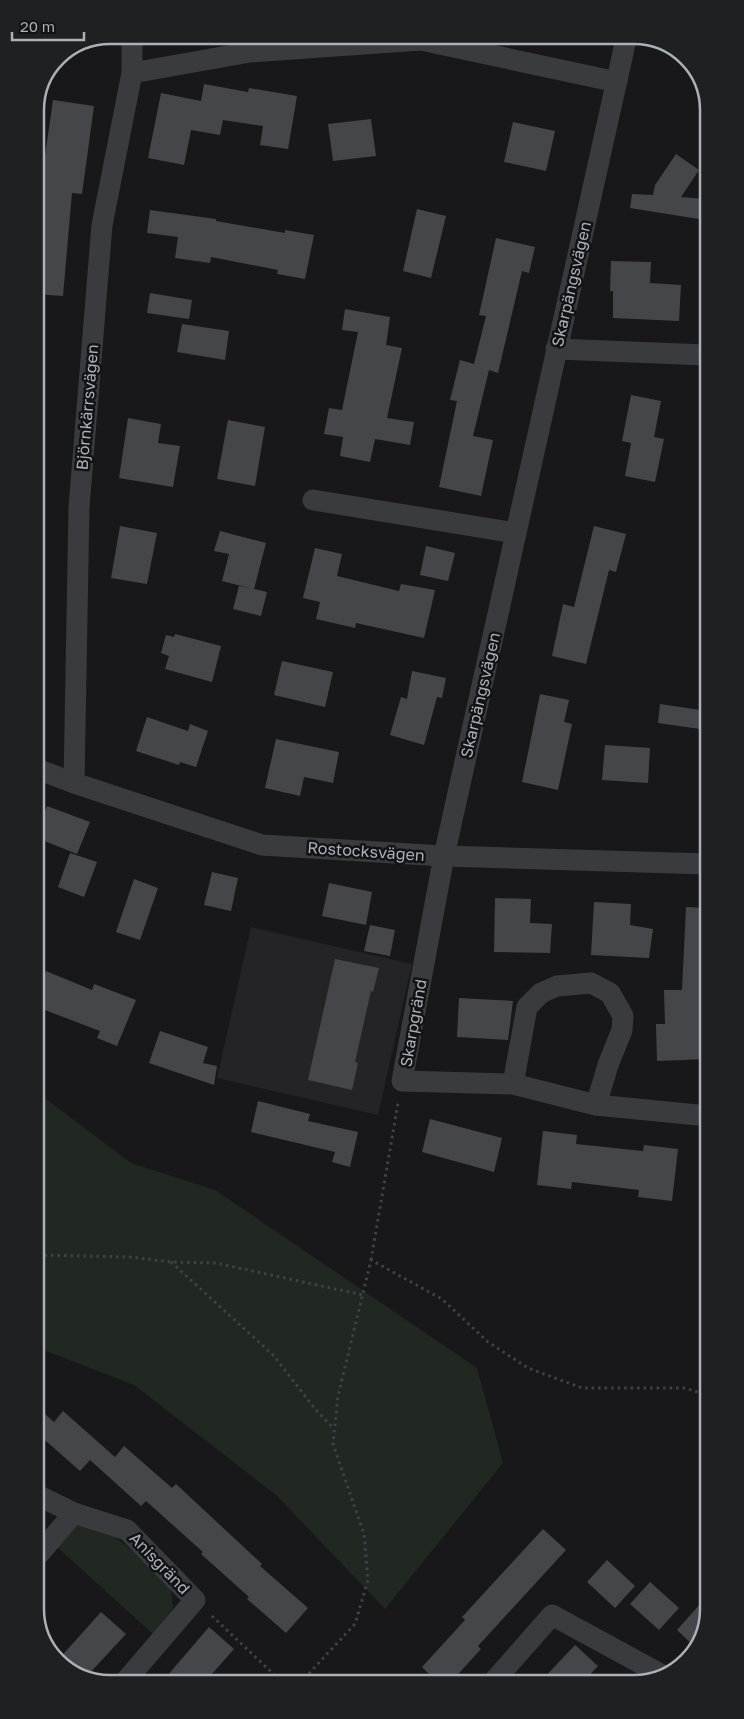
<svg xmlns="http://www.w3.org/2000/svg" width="744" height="1719" viewBox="0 0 744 1719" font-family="'Golos Text',sans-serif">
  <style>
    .built { fill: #242427 }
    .green { fill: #202821 }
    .building { fill: #45464a }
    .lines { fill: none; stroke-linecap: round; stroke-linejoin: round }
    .path { stroke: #404246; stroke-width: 3; stroke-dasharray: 2.5 4; stroke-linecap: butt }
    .minor { stroke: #393b3f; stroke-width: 21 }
    .labels { text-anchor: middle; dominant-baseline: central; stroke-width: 5; stroke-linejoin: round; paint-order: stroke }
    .street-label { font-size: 16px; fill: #abb0b9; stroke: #131315 }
    .rim { fill: none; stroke: #abb0b9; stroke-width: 2.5 }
  </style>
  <rect width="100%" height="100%" fill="#18181a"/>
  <polygon class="built" points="251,927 412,964 378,1115 217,1078"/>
  <g class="green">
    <polygon points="38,1093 131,1163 215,1190 477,1368 503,1463 385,1609 276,1495 134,1385 38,1348"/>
    <polygon points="79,1521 110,1533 140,1557 171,1589 173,1608 154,1635 55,1545"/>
  </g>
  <g class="building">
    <polygon points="204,84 248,92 249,88 297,96 288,149 260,145 263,126 223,120 220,135 191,130 184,165 148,158 161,93 201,101"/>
    <polygon points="53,100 94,106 82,194 72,193 63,296 36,294 35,211 37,211"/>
    <polygon points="371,119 376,156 333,161 328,124"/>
    <polygon points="513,122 555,131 546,171 504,162"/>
    <polygon points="676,154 699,170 681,197 705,199 705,220 630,208 632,194 653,195 655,185"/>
    <polygon points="417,209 446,216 431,278 403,271"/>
    <polygon points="150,210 216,219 216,221 285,233 285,230 314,235 305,279 277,274 278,270 211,257 210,263 175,258 178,237 147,233"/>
    <polygon points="496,238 535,247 529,273 522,271 498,373 489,370 473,436 493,440 481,496 439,487 457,401 450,400 460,360 474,364 486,316 479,315"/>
    <polygon points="611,261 651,262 650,283 681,285 679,321 613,318 613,291 610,291"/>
    <polygon points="150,293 192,300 189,319 147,313"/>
    <polygon points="345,309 390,317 386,345 402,348 387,418 414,422 410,445 375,439 370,462 340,456 343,437 324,434 329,408 342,410 358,332 342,330"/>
    <polygon points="182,324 229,331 225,360 177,352"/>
    <polygon points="631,395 661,401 654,437 664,439 655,482 625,476 631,443 622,441"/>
    <polygon points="128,418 161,424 158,443 180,446 173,487 119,478"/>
    <polygon points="228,420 265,427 255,486 217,479"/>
    <polygon points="120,526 157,533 147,584 111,578"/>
    <polygon points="594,526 626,534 616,572 609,570 586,664 552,656 563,604 574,607"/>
    <polygon points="220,531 266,543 254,589 267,592 261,616 233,609 239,586 253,589 222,581 229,554 214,551"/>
    <polygon points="426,546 455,553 448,581 420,575"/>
    <polygon points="315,548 342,554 337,576 399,591 401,584 435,590 424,638 356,623 355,628 316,619 320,602 303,598"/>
    <polygon points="175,634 221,646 212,682 165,669 169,656 161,653 166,635 174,637"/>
    <polygon points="282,661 333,672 325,707 274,695"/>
    <polygon points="412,671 446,678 442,698 437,697 424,745 390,735 401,697 407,699"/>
    <polygon points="540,694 569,700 564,722 572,724 558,790 522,782"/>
    <polygon points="660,704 707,711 707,730 658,723"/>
    <polygon points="147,717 188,731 190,724 208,731 196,767 180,762 179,765 136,751"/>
    <polygon points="276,739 339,752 333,783 304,777 300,796 265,788"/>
    <polygon points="605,745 650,748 648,783 602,780"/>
    <polygon points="47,806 90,822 77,854 37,838 37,832"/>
    <polygon points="70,853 97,862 84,897 58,887"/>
    <polygon points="212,872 238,878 231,911 204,905"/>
    <polygon points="134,879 158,888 140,940 116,932"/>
    <polygon points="329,883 372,892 366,925 322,916"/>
    <polygon points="495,898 531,899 530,923 552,924 550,953 494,952"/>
    <polygon points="594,902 631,904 630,925 653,929 649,958 591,955"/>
    <polygon points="686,907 707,908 707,962 704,962 704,1023 708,1023 708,1059 657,1061 656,1024 665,1024 664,990 682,990"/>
    <polygon points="370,925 395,930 390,956 364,951"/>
    <polygon points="335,959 379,968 373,992 371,991 362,1031 355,1062 358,1063 352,1090 308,1080"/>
    <polygon points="46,971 92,990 94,984 136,1000 117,1046 97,1038 100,1031 37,1007 37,993"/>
    <polygon points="459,998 513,1001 508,1040 457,1037"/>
    <polygon points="160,1031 208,1047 203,1063 217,1066 214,1085 149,1063"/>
    <polygon points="258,1101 310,1114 308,1121 358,1132 350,1167 332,1162 335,1152 251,1132"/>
    <polygon points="430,1119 502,1138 494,1172 422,1152"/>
    <polygon points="543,1131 577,1135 576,1144 643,1151 644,1145 678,1149 672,1201 638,1197 639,1190 572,1182 571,1189 537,1185"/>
    <polygon points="38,1408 54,1422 63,1411 115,1457 124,1446 172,1488 176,1484 262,1564 260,1566 308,1608 286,1633 247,1599 249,1597 201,1554 203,1552 146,1501 141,1506 90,1460 80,1471 38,1434"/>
    <polygon points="543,1529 566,1550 478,1646 481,1649 451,1682 437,1682 422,1667 465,1620 462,1617"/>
    <polygon points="607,1560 635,1586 615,1608 587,1582"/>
    <polygon points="650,1582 679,1608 659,1630 630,1604"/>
    <polygon points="709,1594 709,1610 696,1648 677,1630"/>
    <polygon points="101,1612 126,1634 86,1677 64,1668 58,1660"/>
    <polygon points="209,1627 234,1649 204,1683 161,1683"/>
    <polygon points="575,1645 598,1666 584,1681 541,1681"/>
  </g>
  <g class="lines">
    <g class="path">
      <polyline points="38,1255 130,1257 171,1262 216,1263 363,1295"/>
      <polyline points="371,1260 398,1103"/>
      <polyline points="171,1262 273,1355 316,1410 334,1429"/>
      <polyline points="212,1616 283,1683"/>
      <polyline points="300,1683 355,1624 368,1580 364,1534 333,1444 338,1396 371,1260 442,1299 488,1342 528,1368 582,1388 684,1388 708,1395"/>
    </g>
    <g class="minor">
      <polyline points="132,73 250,52 421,40 617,82"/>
      <polyline points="556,349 706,355"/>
      <polyline points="313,500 516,533"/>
      <polyline points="37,769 74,783 262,845 444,856 707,864"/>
      <polyline points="74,783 79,507 102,225 132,73 132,35"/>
      <polyline points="513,1084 527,1007 541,993 557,986 591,983 610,993 623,1016 622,1030 608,1065 596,1105 513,1084 402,1081 444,856 627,35"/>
      <polyline points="596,1105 708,1116"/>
      <polyline points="39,1496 74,1513 127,1530 195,1600 123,1684"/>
      <polyline points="39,1554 74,1513"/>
      <polyline points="494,1681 552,1615 664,1676"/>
    </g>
  </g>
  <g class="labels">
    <g class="street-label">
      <text transform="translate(571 284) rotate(-77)">Skarpängsvägen</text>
      <text transform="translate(87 407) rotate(-85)">Björnkärrsvägen</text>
      <text transform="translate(480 695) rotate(-77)">Skarpängsvägen</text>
      <text transform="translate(366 851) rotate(4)">Rostocksvägen</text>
      <text transform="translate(413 1023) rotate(-80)">Skarpgränd</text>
      <text transform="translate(160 1563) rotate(46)">Anisgränd</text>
    </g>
  </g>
  <path d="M0 0H744V1719H0ZM110 44H634A66 66 0 0 1 700 110V1609A66 66 0 0 1 634 1675H110A66 66 0 0 1 44 1609V110A66 66 0 0 1 110 44Z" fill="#1f2022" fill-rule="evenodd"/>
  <path class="rim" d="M110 44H634A66 66 0 0 1 700 110V1609A66 66 0 0 1 634 1675H110A66 66 0 0 1 44 1609V110A66 66 0 0 1 110 44Z"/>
  <path d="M12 32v8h72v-8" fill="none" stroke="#abb0b9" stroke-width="2.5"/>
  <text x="20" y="32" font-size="15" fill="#abb0b9" stroke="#131315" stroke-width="4" paint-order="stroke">20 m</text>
</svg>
